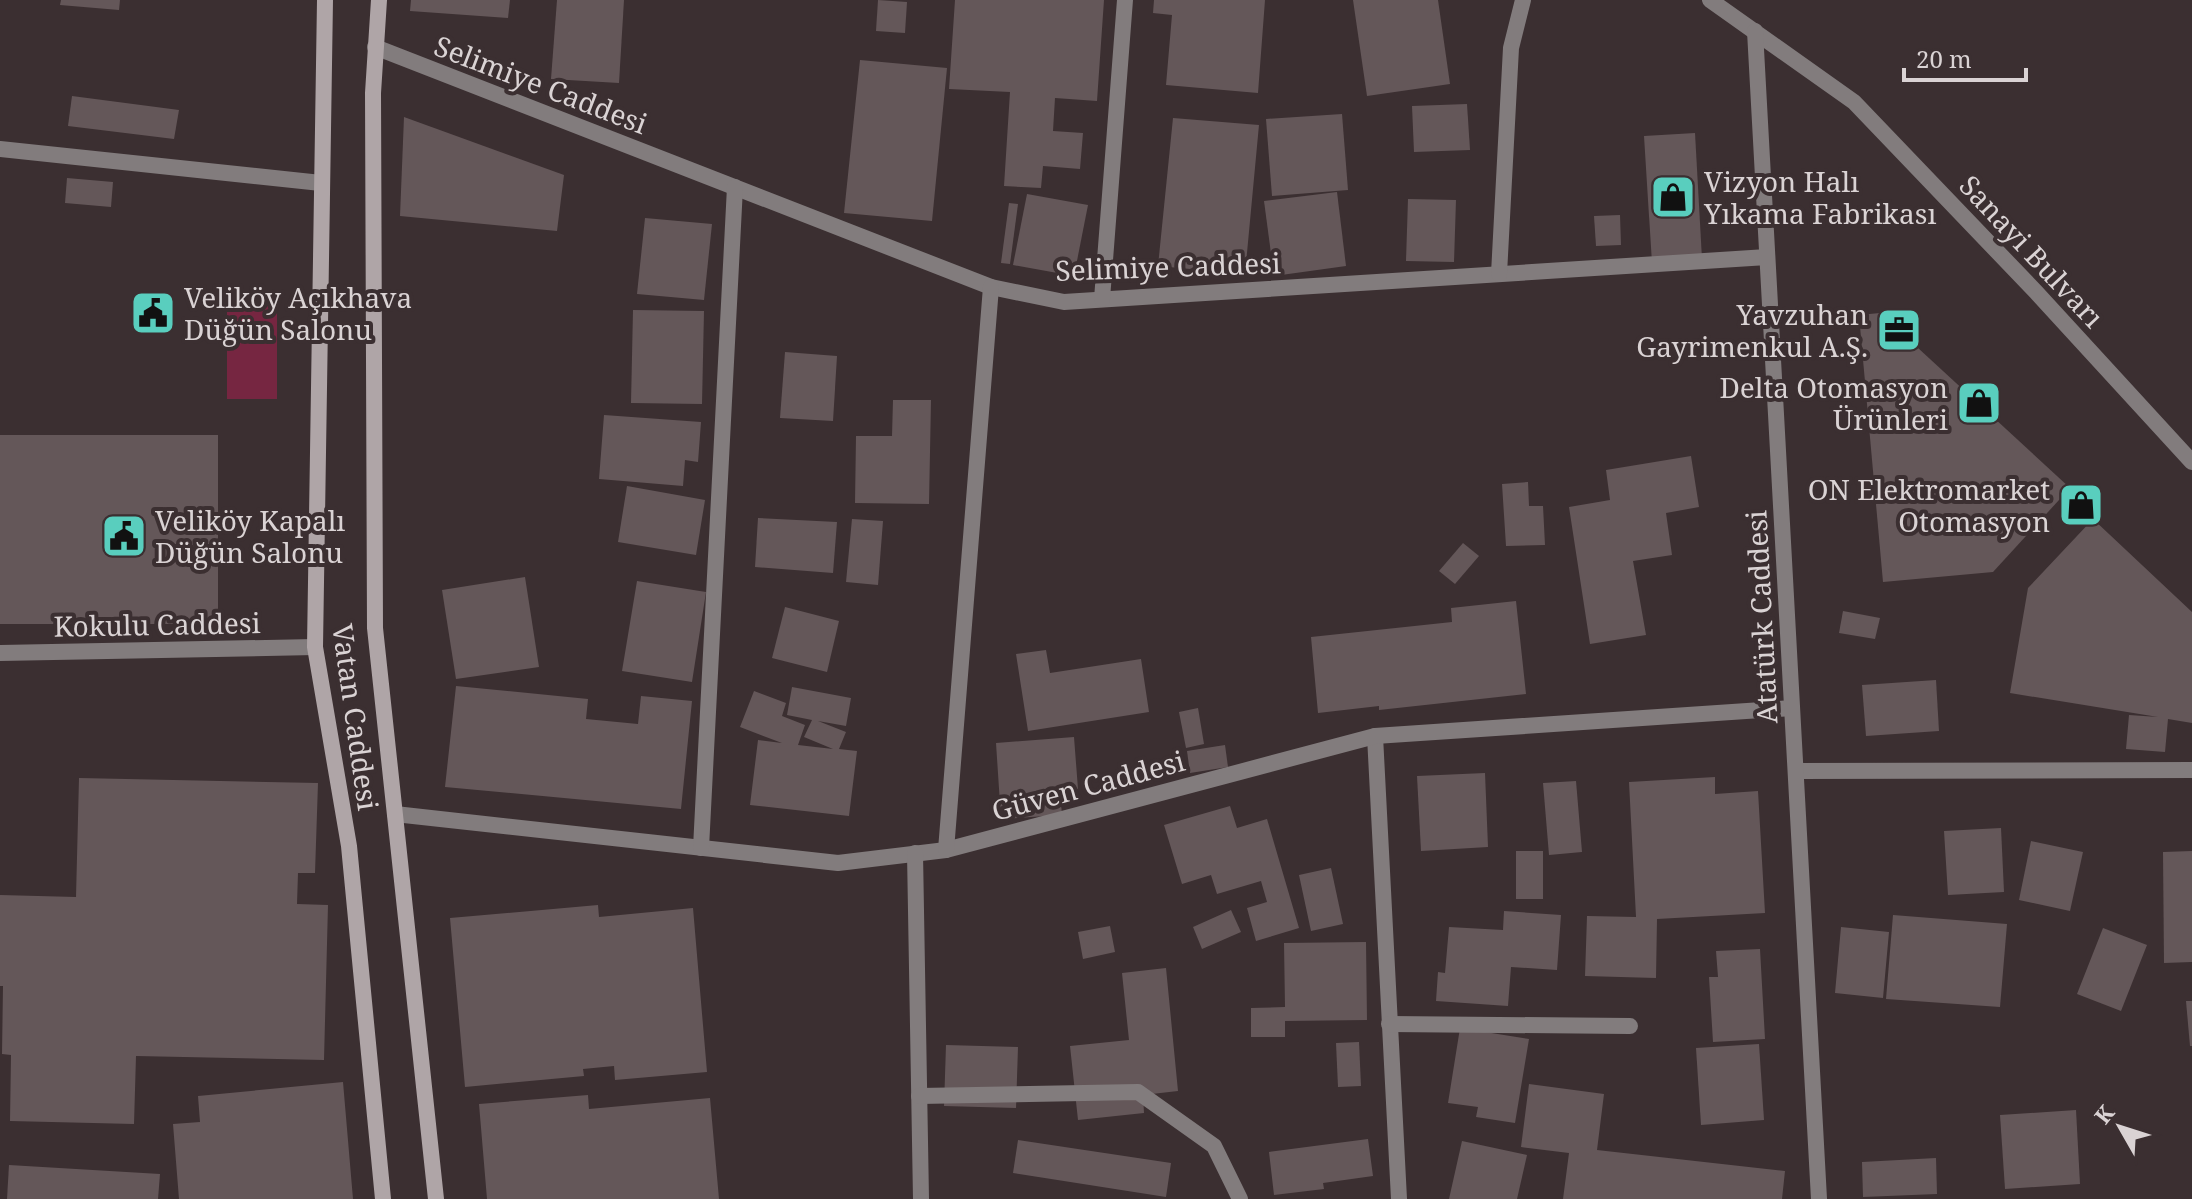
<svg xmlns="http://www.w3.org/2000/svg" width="2192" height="1199" viewBox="0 0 2192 1199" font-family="'Noto Serif',serif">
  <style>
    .green { fill: #762641 }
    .building { fill: #645759 }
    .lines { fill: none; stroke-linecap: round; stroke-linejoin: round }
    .minor { stroke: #827c7d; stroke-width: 16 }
    .tertiary { stroke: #827c7d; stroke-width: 16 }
    .secondary { stroke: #afa5a7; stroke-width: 16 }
    .labels { text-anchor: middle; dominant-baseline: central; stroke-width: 8; stroke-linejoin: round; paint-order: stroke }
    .street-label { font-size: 28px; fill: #dad3d4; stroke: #3b2f31 }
    .poi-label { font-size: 28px; fill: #dad3d4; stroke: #3b2f31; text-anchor: start }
  </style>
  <rect width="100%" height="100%" fill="#3b2f31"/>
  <polygon class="green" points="277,292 277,399 227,399 227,293"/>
  <g class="building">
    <polygon points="61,0 120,0 119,10 60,5"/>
    <polygon points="411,0 510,0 508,18 410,11"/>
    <polygon points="557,0 624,0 619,83 551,79"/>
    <polygon points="878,0 907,2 905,33 876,31"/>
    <polygon points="955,0 1104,0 1097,101 1055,98 1053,131 1083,133 1080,169 1043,166 1041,188 1004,186 1010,92 949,89"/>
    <polygon points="1154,0 1265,0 1258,93 1166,85 1172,15 1153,13"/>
    <polygon points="1353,0 1438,0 1450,84 1367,96"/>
    <polygon points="860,60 947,68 932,221 844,213"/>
    <polygon points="72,96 179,110 174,139 68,126"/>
    <polygon points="1467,104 1470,150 1414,152 1412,106"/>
    <polygon points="1342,114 1348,190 1272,196 1266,119"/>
    <polygon points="404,117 564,175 557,231 400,216"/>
    <polygon points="1173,118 1259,125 1245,274 1158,266"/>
    <polygon points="1695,133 1702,259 1652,263 1644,136"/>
    <polygon points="67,178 113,182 111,207 65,203"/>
    <polygon points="1337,192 1346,266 1274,276 1264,201"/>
    <polygon points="1027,194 1088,205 1074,276 1013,265"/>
    <polygon points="1408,199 1456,200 1454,262 1406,261"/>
    <polygon points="1009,203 1018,204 1010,264 1001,263"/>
    <polygon points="1620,215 1621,245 1596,246 1594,216"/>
    <polygon points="645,218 712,224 704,300 637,294"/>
    <polygon points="633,310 704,311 702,404 631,403"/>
    <polygon points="1880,313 2070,488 1993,572 1883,582 1859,315"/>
    <polygon points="785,352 837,356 833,421 780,418"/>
    <polygon points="893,400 931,400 929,504 855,503 856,436 892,436"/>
    <polygon points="604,415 701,422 698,462 685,460 683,486 599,479"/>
    <rect x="0" y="435" width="218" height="189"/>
    <polygon points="1691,456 1699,507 1666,513 1672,555 1633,561 1646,635 1590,644 1569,507 1610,500 1606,470"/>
    <polygon points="1528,482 1529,506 1543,506 1545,545 1506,546 1502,484"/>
    <polygon points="627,486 705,500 696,555 618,542"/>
    <polygon points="758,518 837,522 833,573 755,567"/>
    <polygon points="852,519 883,521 878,585 846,582"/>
    <polygon points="2093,519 2192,612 2192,723 2168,719 2165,752 2126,749 2129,715 2158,717 2010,693 2028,588"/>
    <polygon points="1463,543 1479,556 1455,584 1439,571"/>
    <polygon points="525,577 539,667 456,679 442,590"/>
    <polygon points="637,581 706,592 692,682 622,671"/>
    <polygon points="1516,601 1526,694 1379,710 1379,706 1318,713 1311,637 1452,622 1451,608"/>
    <polygon points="785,607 839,621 827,672 772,658"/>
    <polygon points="1843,611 1880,618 1875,639 1839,633"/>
    <polygon points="1046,650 1050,673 1141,659 1149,712 1028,731 1016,654"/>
    <polygon points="1936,680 1939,731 1866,736 1862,685"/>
    <polygon points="456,686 588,699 586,719 638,724 641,696 692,701 681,809 445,787"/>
    <polygon points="792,687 851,698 846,726 818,721 846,732 839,749 857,751 849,816 750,805 758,740 782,743 740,727 754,691 786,703 782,716 805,725 798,745 833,749 804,737 812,720 787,715"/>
    <polygon points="1198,708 1204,744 1186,748 1179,712"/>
    <polygon points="1074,737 1078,789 1060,791 1062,815 1001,819 996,743"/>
    <polygon points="1225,745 1228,767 1190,773 1187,751"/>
    <polygon points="1485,773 1488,847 1421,851 1417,776"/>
    <polygon points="1715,777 1715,794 1758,791 1765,913 1657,919 1656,978 1585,976 1587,916 1636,917 1629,782"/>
    <polygon points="79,778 318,783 315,873 298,873 297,904 328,905 324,1060 136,1056 134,1124 10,1121 11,1055 2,1054 3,986 0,986 0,895 76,897"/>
    <polygon points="1576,781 1582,852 1549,855 1543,783"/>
    <polygon points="1230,806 1237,828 1267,819 1299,928 1256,941 1247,908 1267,902 1261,881 1217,894 1211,875 1182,884 1164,825"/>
    <polygon points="2001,828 2004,892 1948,895 1944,831"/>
    <polygon points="2031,841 2083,852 2070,911 2019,900"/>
    <rect x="1516" y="851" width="27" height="48"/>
    <polygon points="2192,851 2192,962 2164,963 2163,852"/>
    <polygon points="1331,868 1343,924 1311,931 1299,875"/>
    <polygon points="598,905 599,917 693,908 707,1072 615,1080 614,1066 583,1069 584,1076 465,1087 450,918"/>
    <polygon points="1231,910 1241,932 1202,949 1193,927"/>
    <polygon points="1504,911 1561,915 1557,970 1511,967 1508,1006 1436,1001 1438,972 1445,973 1449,927 1503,930"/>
    <polygon points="1893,915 2007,924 2000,1007 1886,999"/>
    <polygon points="1110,926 1115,952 1083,959 1078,932"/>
    <polygon points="1841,927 1889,932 1883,998 1835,993"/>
    <polygon points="2103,928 2147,945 2121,1011 2077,994"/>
    <polygon points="1366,942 1367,1020 1285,1021 1285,1037 1251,1037 1251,1008 1285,1007 1284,943"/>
    <polygon points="1760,949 1765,1039 1713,1042 1709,977 1718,977 1716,951"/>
    <polygon points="1166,968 1178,1091 1143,1095 1144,1113 1078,1120 1070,1046 1129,1040 1122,973"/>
    <polygon points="2186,1001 2192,1001 2192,1046 2190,1046"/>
    <polygon points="1460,1028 1529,1039 1515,1123 1476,1117 1478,1107 1448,1103"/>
    <polygon points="1359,1042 1361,1086 1338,1087 1336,1043"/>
    <polygon points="1759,1044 1764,1120 1701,1125 1696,1048"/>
    <polygon points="946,1045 1018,1047 1016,1108 944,1106"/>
    <polygon points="343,1082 353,1199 179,1199 173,1124 200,1122 198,1096"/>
    <polygon points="1529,1084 1604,1094 1597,1150 1785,1171 1782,1199 1563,1199 1569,1153 1521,1147"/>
    <polygon points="588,1095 589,1109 710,1098 719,1199 487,1199 479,1104"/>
    <polygon points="2076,1110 2080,1184 2005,1189 2000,1115"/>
    <polygon points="1368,1139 1373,1176 1323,1183 1324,1189 1274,1195 1269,1152"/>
    <polygon points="1018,1140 1171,1163 1166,1197 1013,1173"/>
    <polygon points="1462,1141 1527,1155 1517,1199 1449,1199"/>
    <polygon points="1936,1158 1937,1194 1863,1197 1862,1162"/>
    <polygon points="9,1165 160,1174 158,1199 7,1199"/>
  </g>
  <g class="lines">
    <g class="minor">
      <polyline points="375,47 991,287 1064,302 1767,257"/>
      <polyline points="0,149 321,183"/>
      <polyline points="1499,274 1511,48 1523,0"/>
      <polyline points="1102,299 1125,0"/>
      <polyline points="0,653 315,647"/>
      <polyline points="1375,736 1399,1199"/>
      <polyline points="1796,771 2192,770"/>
      <polyline points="395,814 838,863 946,850 1375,736 1792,708"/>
      <polyline points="701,848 735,187"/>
      <polyline points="946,850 991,287"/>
      <polyline points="915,853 921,1199"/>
      <polyline points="1389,1024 1630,1026"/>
      <polyline points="919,1096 1138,1092 1214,1146 1240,1199"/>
    </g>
    <g class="tertiary">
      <polyline points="1710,0 1854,102 2036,292 2192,462"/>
      <polyline points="1755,31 1819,1199"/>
    </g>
    <g class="secondary">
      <polyline points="325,0 315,647 349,846 383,1199"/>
      <polyline points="379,0 373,93 375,628 436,1199"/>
    </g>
  </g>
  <defs>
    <g id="shop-square" transform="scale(2.3)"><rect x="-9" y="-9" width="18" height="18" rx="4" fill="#59cebe" stroke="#3b2f31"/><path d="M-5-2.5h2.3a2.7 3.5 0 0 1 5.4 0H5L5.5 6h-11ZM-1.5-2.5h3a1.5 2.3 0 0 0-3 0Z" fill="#111"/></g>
    <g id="civic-square" transform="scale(2.3)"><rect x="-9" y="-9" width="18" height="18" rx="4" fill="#59cebe" stroke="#3b2f31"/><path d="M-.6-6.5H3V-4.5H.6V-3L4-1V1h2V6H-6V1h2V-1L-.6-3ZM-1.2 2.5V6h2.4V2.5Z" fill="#111"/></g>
    <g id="office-square" transform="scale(2.3)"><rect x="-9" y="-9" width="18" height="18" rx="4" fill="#59cebe" stroke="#3b2f31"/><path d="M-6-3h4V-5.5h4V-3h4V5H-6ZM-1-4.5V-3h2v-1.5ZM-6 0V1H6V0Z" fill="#111"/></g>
  </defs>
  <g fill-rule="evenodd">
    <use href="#shop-square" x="1673" y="197"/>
    <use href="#civic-square" x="153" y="313"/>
    <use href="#office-square" x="1899" y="330"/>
    <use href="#shop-square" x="1979" y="403"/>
    <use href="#shop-square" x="2081" y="505"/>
    <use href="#civic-square" x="124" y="536"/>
  </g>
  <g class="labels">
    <g class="street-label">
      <text transform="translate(541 84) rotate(21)">Selimiye Caddesi</text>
      <text transform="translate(2032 251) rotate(47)">Sanayi Bulvarı</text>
      <text transform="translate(1168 266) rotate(-2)">Selimiye Caddesi</text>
      <text transform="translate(1761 617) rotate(-93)">Atatürk Caddesi</text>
      <text transform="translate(157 624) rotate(-1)">Kokulu Caddesi</text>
      <text transform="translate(356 717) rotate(82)">Vatan Caddesi</text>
      <text transform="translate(1088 785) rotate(-15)">Güven Caddesi</text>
    </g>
    <g class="poi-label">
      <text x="1704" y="181">Vizyon Halı<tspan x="1704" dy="32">Yıkama Fabrikası</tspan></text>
      <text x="184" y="297">Veliköy Açıkhava<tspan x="184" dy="32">Düğün Salonu</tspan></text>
      <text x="1868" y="314" text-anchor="end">Yavzuhan<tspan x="1868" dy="32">Gayrimenkul A.Ş.</tspan></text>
      <text x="1948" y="387" text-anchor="end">Delta Otomasyon<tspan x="1948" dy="32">Ürünleri</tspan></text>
      <text x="2050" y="489" text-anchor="end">ON Elektromarket<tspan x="2050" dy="32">Otomasyon</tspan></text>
      <text x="155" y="520">Veliköy Kapalı<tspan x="155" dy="32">Düğün Salonu</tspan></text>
    </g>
  </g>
  <g transform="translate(2120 1127) rotate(309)" stroke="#3b2f31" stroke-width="6" paint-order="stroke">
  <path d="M0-6L14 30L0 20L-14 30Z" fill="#dad3d4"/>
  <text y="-12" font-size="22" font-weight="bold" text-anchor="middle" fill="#dad3d4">K</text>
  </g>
  <path d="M1904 68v12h122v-12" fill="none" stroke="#dad3d4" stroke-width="4"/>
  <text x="1916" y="68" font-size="24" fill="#dad3d4" stroke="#3b2f31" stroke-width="6" paint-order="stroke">20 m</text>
</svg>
